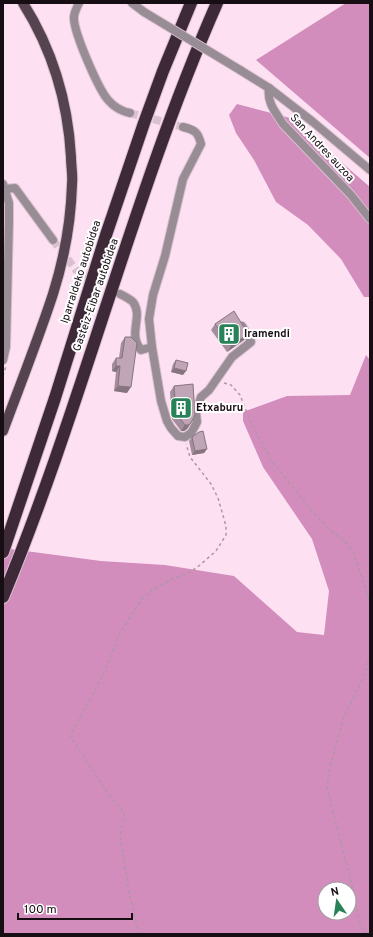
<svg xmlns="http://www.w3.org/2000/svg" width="373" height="937" viewBox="0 0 373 937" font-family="Overpass,sans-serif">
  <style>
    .forest { fill: #d28dbc; fill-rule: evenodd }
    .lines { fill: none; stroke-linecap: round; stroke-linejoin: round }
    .minor-tunnel { stroke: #dac1d2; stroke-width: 8; stroke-dasharray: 8 4; stroke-linecap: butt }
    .minor-casing { stroke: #d8bfcf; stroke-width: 10 }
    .major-casing { stroke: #d8bfcf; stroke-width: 12 }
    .highway-casing { stroke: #d8bfcf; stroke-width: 14 }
    .path { stroke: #ad98a5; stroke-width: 1.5; stroke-dasharray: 3 3; stroke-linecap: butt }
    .minor { stroke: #998d95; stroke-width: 8 }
    .major { stroke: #564350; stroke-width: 10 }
    .highway { stroke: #3e2938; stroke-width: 12 }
    .minor-bridge-casing { stroke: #d8bfcf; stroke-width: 10; stroke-linecap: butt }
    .minor-bridge { stroke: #998d95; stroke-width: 8 }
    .wall { fill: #a48e9d }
    .shaded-wall { fill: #86747f }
    .building { fill: #bfa5b6; stroke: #86747f }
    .labels { text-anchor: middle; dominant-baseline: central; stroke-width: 4; stroke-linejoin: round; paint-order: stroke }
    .street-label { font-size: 11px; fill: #170e14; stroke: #fff }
    .poi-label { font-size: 11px; font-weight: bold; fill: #170e14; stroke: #fff; text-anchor: start }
  </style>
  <rect width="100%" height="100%" fill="#fde1f3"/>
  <g class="forest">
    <polygon points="346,3 370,3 370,158 256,60"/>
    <polygon points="237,104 290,118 370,187 370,297 364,297 341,259 308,225 276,202 254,160 236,133 229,115"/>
    <path d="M366,355L370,360V934H3V548L101,561L165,565L234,576L297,632L324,635L329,591L312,539L263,467L243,421V412L287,396L350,395ZM325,889H349V913H325Z"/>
  </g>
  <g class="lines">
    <g class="minor-tunnel">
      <polyline points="130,113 183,127"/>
      <polyline points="53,240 76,270 116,291"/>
    </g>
    <g class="minor-casing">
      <g id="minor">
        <path d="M79,3C77,7 74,13 74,17C73,31 99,91 109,101C115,108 121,111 130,113"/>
        <polyline points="132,3 144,12"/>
        <polyline points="240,70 269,88 313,122 370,170"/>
        <path d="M269,88C267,103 275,111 283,124L351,195L370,219"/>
        <polyline points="3,184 9,203 9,222 6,347 3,360"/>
        <polyline points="5,189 15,188 53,240"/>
        <path d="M120,294C124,296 130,299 133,302C144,317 127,333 141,350L152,347L161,401L167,421L171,428L178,436L185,437L191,433L195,426L197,422L196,413L201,397L209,390L232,357L251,342L250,339L242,326"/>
        <path d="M152,347L149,319L153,295L165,256L183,179L201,144C198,132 195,130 183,127"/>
      </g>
    </g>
    <g class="major-casing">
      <path id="major" d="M3,431C20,385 38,340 53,294C64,259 71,221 72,184C73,176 71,166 71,157C68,103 52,49 23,3"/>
    </g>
    <g class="highway-casing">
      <g id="highway">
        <polyline points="3,552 55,398 106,235 144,123 163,71 191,3"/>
        <path d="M3,597C84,402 132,196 217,3"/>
      </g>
    </g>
    <g class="path">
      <polyline points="3,376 6,366"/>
      <polyline points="224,383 231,385 240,395 251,423 271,460 312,511 330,530 349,545 353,551 370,603"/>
      <polyline points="139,934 129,892 120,836 124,818 124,813 119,806 111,798 70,736 105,671 119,635 141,600 152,590 174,578 189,573 200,565 216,551 226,535 226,526 218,498 211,484 190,457 186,444"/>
      <polyline points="366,934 360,924 351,881 327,788 329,771 343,719 362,680 370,657"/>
    </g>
    <use href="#minor" class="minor"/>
    <use href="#major" class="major"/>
    <use href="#highway" class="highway"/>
    <g class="minor-bridge-casing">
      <polyline id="minor-bridge" points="144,12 240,70"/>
    </g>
    <use href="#minor-bridge" class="minor-bridge"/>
  </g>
  <g class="wall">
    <polygon points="215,324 244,340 227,352 211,330"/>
    <polygon points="125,337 127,393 114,391 116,372 112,371 112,364 116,358 119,358 121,343"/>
    <polygon points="176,360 183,375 171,372 173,364"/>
    <polygon points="174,386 187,429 184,431 181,431 172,419 170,392"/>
    <polygon points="192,437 207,449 204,453 192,455 189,441"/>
  </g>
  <g class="shaded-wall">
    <polygon points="248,334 244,340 227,352 231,346"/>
    <polygon points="116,366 120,366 116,372 112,371"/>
    <polygon points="174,368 186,371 183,375 171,372"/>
    <polygon points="118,386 131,387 127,393 114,391"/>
    <polygon points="191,423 187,429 184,431 181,431 185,425"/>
    <polygon points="207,449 204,453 192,455 195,451"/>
  </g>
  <g class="building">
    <polygon points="234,311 248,334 231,346 215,324"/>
    <polygon points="125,337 131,337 137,343 131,387 118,386 120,366 116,366 116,358 122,358"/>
    <polygon points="176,360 188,363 186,371 174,368"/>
    <polygon points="193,384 195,415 191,423 188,425 185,425 176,413 174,386"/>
    <polygon points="203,431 207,449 195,451 192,437 199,432"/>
  </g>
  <defs>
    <g id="building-square" transform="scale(1.15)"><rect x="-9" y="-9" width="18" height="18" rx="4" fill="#278258" stroke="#fff"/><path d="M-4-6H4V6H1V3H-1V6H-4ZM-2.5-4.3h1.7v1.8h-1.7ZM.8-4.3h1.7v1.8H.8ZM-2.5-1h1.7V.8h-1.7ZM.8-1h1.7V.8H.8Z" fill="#fff"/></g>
  </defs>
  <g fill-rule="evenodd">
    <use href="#building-square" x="229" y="334"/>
    <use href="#building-square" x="181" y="408"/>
  </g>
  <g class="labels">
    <g class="street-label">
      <text transform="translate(322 148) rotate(47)">San Andres auzoa</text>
      <text transform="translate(81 272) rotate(-72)">Iparraldeko autobidea</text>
      <text transform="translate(96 295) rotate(-71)">Gasteiz-Eibar autobidea</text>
    </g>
    <g class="poi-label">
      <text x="244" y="334">Iramendi</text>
      <text x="196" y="408">Etxaburu</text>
    </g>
  </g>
  <rect width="373" height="937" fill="none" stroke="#170e14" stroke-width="8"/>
  <g transform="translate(337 901) rotate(347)"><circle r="19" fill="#ffffff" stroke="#a29fa1"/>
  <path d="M0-3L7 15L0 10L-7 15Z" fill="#278258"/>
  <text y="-6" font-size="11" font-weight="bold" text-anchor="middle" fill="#170e14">N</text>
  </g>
  <path d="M18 913v6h114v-6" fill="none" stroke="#170e14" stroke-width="2"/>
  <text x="24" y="913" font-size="12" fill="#170e14" stroke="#ffffff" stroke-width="3" paint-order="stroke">100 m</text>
</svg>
